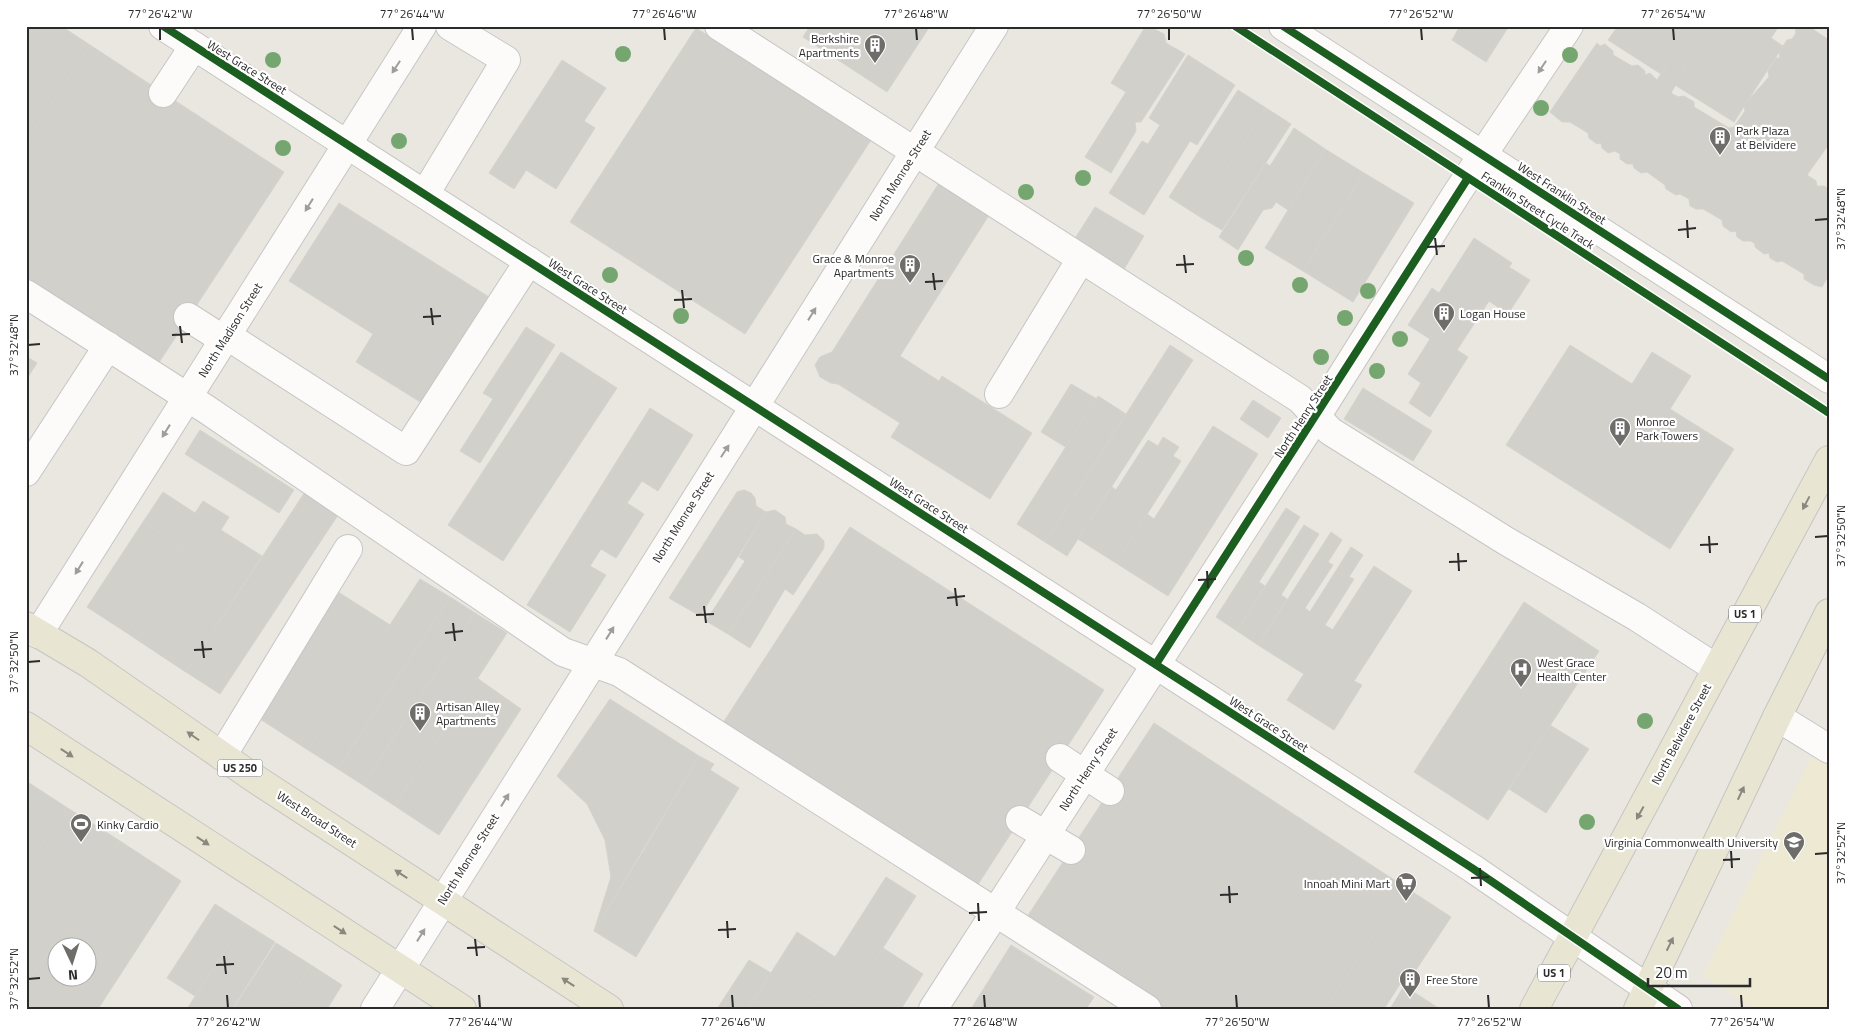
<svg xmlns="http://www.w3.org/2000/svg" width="1855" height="1035" viewBox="0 0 1855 1035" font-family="'Titillium Web',sans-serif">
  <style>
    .education { fill: #eee9d3 }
    .building { fill: #d2d0cb; stroke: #d5d3cc; fill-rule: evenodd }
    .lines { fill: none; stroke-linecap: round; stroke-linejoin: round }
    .minor-casing { stroke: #c7c6c6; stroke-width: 30 }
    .major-casing { stroke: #c5c4c1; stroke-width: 30 }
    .minor { stroke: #fcfbfa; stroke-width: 28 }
    .major { stroke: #e8e6d2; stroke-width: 28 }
    .cycleway-casing { stroke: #fff; stroke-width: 11 }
    .cycleway { stroke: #1b5e20; stroke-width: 8 }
    .tree { fill: #76a66f }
    .oneway { fill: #9e9d9d }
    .oneway2 { fill: #8a887e }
    .ticks { fill: none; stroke: #2b2b2b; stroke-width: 2 }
    .labels { text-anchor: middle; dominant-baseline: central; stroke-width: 4.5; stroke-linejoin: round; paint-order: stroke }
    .shield { fill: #fff; stroke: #6b6b6b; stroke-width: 1 }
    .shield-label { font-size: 11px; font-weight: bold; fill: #2b2b2b }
    .poi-label { font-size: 12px; fill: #2b2b2b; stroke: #fff; text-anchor: start }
    .street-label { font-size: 12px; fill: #2b2b2b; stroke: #fff }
    .neatline { fill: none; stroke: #2b2b2b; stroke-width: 2 }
    .ticks-label { font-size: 12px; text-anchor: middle; fill: #2b2b2b }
  </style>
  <rect width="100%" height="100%" fill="#eae7e0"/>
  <polygon class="education" points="1829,722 1829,1009 1755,1009 1703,975"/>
  <g class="building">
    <polygon points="26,26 61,26 90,45 26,142"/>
    <polygon points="810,26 930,26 887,92 803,37"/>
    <polygon points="1460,26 1509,26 1486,62 1452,40"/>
    <polygon points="1618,26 1779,26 1771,38 1783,46 1734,122 1675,85 1686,67 1672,58 1661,74 1608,40"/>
    <polygon points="1795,26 1808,26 1829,40 1829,144 1807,175 1816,181 1817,186 1824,186 1829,189 1829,275 1822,287 1814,285 1804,279 1804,274 1782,261 1777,262 1770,258 1769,253 1764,254 1755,247 1755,244 1751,241 1743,241 1737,237 1736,231 1731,232 1723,226 1722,220 1703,209 1696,209 1690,206 1689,199 1680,194 1676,195 1666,189 1665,185 1647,172 1641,173 1634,168 1633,164 1627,164 1620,159 1620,154 1615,151 1608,153 1602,148 1601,143 1597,144 1589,138 1588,133 1570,122 1562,122 1550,112 1597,43 1600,46 1605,44 1613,51 1613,55 1632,66 1638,65 1645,71 1645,75 1650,73 1657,80 1672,58 1686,67 1671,93 1678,97 1684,96 1694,102 1694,107 1729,128 1734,127 1745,111 1744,105 1769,77 1768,71 1776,58 1780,58 1779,52 1787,40 1792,39 1796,33"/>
    <polygon points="696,28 871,140 745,334 570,222"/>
    <polygon points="1144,29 1154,29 1164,34 1166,43 1185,54 1141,122 1135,122 1136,131 1111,173 1085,157 1126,92 1111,83"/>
    <polygon points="90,45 284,172 156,367 26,282 26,142"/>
    <polygon points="1188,55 1235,85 1197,145 1190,141 1144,215 1109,193 1142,141 1148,144 1160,125 1149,118"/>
    <polygon points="562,60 587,76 514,189 489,173"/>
    <polygon points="587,76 606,88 584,121 595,128 556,189 526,170"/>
    <polygon points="1238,90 1266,108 1197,215 1169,197"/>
    <polygon points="1266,108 1291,124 1222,230 1197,215"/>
    <polygon points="1294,128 1325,149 1288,210 1276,202 1272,208 1263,210 1238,250 1219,237 1266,163 1270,166"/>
    <polygon points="1325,149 1364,173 1303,271 1265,248"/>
    <polygon points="1364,173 1414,203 1353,302 1303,271"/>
    <polygon points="939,183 989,215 900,356 939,381 942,376 1032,433 990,499 891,437 900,423 838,384 831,383 820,377 815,365 820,357 832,352"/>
    <polygon points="339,203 489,297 422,403 356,362 373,334 289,281"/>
    <polygon points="1095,207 1144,236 1118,279 1069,248"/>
    <polygon points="1474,238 1512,263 1509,267 1530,280 1508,314 1489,301 1457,350 1468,357 1430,417 1409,403 1421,383 1408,374 1430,339 1408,325 1432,288 1439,293"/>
    <polygon points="526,327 555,345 480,463 460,451 493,399 483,393"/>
    <polygon points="1170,345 1193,360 1067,556 1045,542"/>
    <polygon points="1570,345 1632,384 1652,352 1691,376 1670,409 1734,449 1670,549 1506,445"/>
    <polygon points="561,352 617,388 503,561 448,525"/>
    <polygon points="26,356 37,363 26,380"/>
    <polygon points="1071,384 1097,399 1067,448 1041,432"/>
    <polygon points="1363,388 1432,431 1413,461 1344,419"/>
    <polygon points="1098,396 1126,414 1045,542 1017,524"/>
    <polygon points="1253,400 1281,418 1268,438 1240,419"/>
    <polygon points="650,408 693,435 658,491 642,481 627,503 644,514 616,558 601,549 590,566 606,575 570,632 527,605"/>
    <polygon points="1213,426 1258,454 1168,596 1116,563 1147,514 1154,519"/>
    <polygon points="200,430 294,490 279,513 185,454"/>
    <polygon points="1163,437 1179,447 1173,456 1181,461 1116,563 1078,539 1112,487 1116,490 1148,440 1158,446"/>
    <polygon points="744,490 751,493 755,498 756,506 766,512 700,616 669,598 737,492"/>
    <polygon points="163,492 195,513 203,501 229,517 221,530 262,556 186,672 127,633 183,548 143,522"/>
    <polygon points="305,492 338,515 220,694 186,672"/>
    <polygon points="1286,508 1300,517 1259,582 1265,586 1237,631 1216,617"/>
    <polygon points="775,510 785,517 786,524 796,529 728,634 706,621 745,561 739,557 766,512"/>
    <polygon points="143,522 183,548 127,633 87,607"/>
    <polygon points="1304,525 1319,534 1281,595 1287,599 1258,645 1237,631"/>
    <polygon points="850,527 1104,690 973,892 719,729"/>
    <polygon points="796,529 805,535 817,534 824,541 824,548 793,595 785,589 750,648 728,634"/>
    <polygon points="1331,532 1342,540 1328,562 1333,565 1305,608 1310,612 1280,659 1258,645"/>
    <polygon points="1351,547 1363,555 1349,577 1354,579 1325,625 1333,630 1304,674 1280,659"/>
    <polygon points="1374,566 1412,591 1354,681 1362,685 1334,730 1287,700"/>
    <polygon points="420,579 450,597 338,769 308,750"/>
    <polygon points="172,589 220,620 186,672 138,640"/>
    <polygon points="338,592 390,625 308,750 257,717"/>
    <polygon points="450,597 475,613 363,785 338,769"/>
    <polygon points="1524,602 1599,651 1488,820 1414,772"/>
    <polygon points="475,613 507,633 395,806 363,785"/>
    <polygon points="477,678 521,709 439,835 395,806"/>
    <polygon points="610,699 699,756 594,931 611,877 605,840 587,804 557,776"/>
    <polygon points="1154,723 1405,887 1325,1009 1162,1009 1025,920"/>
    <polygon points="1550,725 1589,749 1546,813 1509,789"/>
    <polygon points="699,756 714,764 710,770 739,788 686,875 644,850"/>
    <polygon points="26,781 40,790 26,812"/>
    <polygon points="40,790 66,807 26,869 26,812"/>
    <polygon points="66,807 120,841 26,985 26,869"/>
    <path d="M120,841L181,881L98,1009H26V985ZM58,948H88V978H58Z"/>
    <polygon points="644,850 686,875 636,957 594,931"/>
    <polygon points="886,877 916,896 844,1009 832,1009 796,983 820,947 835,957"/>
    <polygon points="1405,887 1451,917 1416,970 1411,967 1384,1009 1325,1009"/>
    <polygon points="215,904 243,922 195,996 167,978"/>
    <polygon points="243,922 275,942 232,1009 187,1009"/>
    <polygon points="797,932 820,947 780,1009 748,1009"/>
    <polygon points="276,943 311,965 283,1009 233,1009"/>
    <polygon points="1011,945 1094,997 1086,1009 971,1009"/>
    <polygon points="883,948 923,974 901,1009 844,1009"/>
    <polygon points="749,960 771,973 748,1009 717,1009"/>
    <polygon points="311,965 342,985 327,1009 283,1009"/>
    <polygon points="796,983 832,1009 780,1009"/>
    <polygon points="1404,986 1440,1009 1390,1009"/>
  </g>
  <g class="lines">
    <g class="minor-casing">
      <g id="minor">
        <polyline points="163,26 1472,868 1678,1009"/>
        <polyline points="719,26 1300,399 1330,431 1506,541 1637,617 1716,668"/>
        <polyline points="1283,26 1829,379"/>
        <polyline points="163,93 194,46"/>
        <polyline points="425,194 506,60 450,26"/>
        <polyline points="26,294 206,409 563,652 619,672 1147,1009"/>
        <polyline points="188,317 224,340"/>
        <polyline points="226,335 406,451 529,261"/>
        <polyline points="999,394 1081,259"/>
        <polyline points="26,472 108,346"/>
        <polyline points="38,634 422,26"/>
        <polyline points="1777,717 1829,749"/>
        <polyline points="222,756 348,549"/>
        <polyline points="1060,758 1110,791"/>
        <polyline points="1020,820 1071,850"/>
        <polyline points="375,1009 994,26"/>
        <polyline points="933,1009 1316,417 1457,193 1569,26"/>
      </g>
    </g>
    <g class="major-casing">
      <g id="major">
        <polyline points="26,626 88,663 254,778 609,1009"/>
        <polyline points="26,726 462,1009"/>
        <polyline points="1534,1009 1829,460"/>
        <polyline points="1638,1009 1777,717 1829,613"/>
      </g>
    </g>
    <use href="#minor" class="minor"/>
    <use href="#major" class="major"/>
    <g class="cycleway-casing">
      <g id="cycleway">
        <polyline points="163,26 1472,868 1678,1009"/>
        <polyline points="1235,26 1829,413"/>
        <polyline points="1283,26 1829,379"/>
        <polyline points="1156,664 1468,178"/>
      </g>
    </g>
    <use href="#cycleway" class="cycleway"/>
  </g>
  <g class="tree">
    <circle cx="623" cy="54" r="8"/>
    <circle cx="1570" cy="55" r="8"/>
    <circle cx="273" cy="60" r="8"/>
    <circle cx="1541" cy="108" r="8"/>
    <circle cx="399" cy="141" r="8"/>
    <circle cx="283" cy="148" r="8"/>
    <circle cx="1083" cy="178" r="8"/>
    <circle cx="1026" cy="192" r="8"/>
    <circle cx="1246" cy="258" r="8"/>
    <circle cx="610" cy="275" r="8"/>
    <circle cx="1300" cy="285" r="8"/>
    <circle cx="1368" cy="291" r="8"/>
    <circle cx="681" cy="316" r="8"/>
    <circle cx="1345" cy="318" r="8"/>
    <circle cx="1400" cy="339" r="8"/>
    <circle cx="1321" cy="357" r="8"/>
    <circle cx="1377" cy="371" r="8"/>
    <circle cx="1645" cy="721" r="8"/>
    <circle cx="1587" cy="822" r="8"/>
  </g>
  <defs><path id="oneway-solid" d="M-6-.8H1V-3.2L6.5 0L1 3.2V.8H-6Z" transform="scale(1.25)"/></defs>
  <g class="oneway">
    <use href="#oneway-solid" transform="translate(396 67) rotate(123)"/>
    <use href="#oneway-solid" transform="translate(1542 67) rotate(123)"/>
    <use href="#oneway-solid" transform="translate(309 205) rotate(122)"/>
    <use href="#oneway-solid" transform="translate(812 314) rotate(-58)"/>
    <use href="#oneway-solid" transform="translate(166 431) rotate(122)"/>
    <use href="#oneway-solid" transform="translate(725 451) rotate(-57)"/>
    <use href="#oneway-solid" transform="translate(79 568) rotate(122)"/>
    <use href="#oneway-solid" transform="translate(610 633) rotate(-58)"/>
    <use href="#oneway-solid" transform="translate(505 800) rotate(-58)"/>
    <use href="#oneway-solid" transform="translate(421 935) rotate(-58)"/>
  </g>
  <g class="oneway2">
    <use href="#oneway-solid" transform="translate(1806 503) rotate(118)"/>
    <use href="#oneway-solid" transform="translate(193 736) rotate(-145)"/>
    <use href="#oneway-solid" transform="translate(67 753) rotate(33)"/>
    <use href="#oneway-solid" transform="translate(1741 793) rotate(-65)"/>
    <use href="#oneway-solid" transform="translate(1640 813) rotate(119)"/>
    <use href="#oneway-solid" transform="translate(203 841) rotate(33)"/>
    <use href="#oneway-solid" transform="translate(401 874) rotate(-147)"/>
    <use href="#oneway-solid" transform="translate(340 930) rotate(33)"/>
    <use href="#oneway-solid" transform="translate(1670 944) rotate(-64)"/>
    <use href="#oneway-solid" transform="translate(568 982) rotate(-147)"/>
  </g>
  <path class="ticks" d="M160,28V40M412,28L413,40M664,28L665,40M916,28L917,40M1169,28V40M1421,28L1422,40M1673,28L1674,40M1687,220L1688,238M1815,220L1828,219M1678,230L1696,228M1435,238L1437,255M1427,247L1445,246M1184,255L1186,273M1176,265L1194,264M933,273L935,290M925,282L943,281M682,290L684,308M674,300L692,299M431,308L433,325M423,317L441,316M180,326L182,343M172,335L190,334M28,345L40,344M1709,536L1710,553M1815,537L1828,536M1700,545L1718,544M1458,553L1459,571M1449,562L1467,561M1207,571L1208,588M1198,580L1216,579M955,588L957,606M947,598L965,596M704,606L706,623M696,615L714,614M453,623L455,641M445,633L463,631M202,641L204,658M194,650L212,649M28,662L40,661M1731,851L1732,868M1815,854L1828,853M1723,860L1740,859M1480,868L1481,886M1471,878L1489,877M1229,886L1230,903M1220,895L1238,894M978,903L979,921M969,913L987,912M727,921L728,938M718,930L736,929M475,939L477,956M467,948L485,947M224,956L226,974M216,965L234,964M28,979L40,978M227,995L228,1008M479,995L480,1008M732,995L733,1008M984,995L985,1008M1236,995L1237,1008M1488,995L1489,1008M1741,995L1742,1008"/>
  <defs>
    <g id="building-pin" transform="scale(1.125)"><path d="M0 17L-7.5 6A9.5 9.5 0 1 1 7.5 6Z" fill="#6e6d6a" stroke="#fff"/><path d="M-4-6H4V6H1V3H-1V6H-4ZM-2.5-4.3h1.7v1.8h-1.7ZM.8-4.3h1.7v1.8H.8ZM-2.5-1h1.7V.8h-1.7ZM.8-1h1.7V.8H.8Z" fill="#fff"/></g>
    <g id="hospital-pin" transform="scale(1.125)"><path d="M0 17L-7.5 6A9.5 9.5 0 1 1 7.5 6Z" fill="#6e6d6a" stroke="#fff"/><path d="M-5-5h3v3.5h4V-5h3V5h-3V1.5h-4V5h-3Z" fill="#fff"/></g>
    <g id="stadium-pin" transform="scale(1.125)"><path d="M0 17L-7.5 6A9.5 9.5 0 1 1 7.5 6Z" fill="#6e6d6a" stroke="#fff"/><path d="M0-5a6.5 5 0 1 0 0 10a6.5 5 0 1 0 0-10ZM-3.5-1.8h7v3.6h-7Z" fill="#fff"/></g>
    <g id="university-pin" transform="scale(1.125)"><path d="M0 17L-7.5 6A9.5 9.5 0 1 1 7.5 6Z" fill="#6e6d6a" stroke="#fff"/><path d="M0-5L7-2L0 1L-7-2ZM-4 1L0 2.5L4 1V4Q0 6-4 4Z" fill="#fff"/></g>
    <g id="supermarket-pin" transform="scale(1.125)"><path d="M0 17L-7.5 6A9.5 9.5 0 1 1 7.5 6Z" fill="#6e6d6a" stroke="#fff"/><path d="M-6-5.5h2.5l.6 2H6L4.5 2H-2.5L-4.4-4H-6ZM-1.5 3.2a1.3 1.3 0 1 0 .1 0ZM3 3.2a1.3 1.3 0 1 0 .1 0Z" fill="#fff"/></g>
  </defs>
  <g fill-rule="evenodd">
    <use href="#building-pin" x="875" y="45"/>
    <use href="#building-pin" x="1720" y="137"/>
    <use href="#building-pin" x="910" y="265"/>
    <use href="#building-pin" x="1444" y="313"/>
    <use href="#building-pin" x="1620" y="428"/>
    <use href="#hospital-pin" x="1521" y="669"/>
    <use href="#building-pin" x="420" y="713"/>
    <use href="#stadium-pin" x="81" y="824"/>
    <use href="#university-pin" x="1794" y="842"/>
    <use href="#supermarket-pin" x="1406" y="883"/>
    <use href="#building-pin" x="1410" y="979"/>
  </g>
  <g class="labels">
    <g class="shield">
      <rect x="1729" y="605.5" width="32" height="17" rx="4"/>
      <rect x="217.5" y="759.5" width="45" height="17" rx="4"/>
      <rect x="1538" y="964.5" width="32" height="17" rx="4"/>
    </g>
    <g class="shield-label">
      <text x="1745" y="614">US 1</text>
      <text x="240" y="768">US 250</text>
      <text x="1554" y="973">US 1</text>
    </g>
    <g class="poi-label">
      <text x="859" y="38" text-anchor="end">Berkshire<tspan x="859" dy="14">Apartments</tspan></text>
      <text x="1736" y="130">Park Plaza<tspan x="1736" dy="14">at Belvidere</tspan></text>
      <text x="894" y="258" text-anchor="end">Grace &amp; Monroe<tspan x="894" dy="14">Apartments</tspan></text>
      <text x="1460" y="313">Logan House</text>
      <text x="1636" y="421">Monroe<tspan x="1636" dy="14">Park Towers</tspan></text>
      <text x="1537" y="662">West Grace<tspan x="1537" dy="14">Health Center</tspan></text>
      <text x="436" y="706">Artisan Alley<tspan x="436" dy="14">Apartments</tspan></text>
      <text x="97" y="824">Kinky Cardio</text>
      <text x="1778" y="842" text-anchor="end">Virginia Commonwealth University</text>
      <text x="1390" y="883" text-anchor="end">Innoah Mini Mart</text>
      <text x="1426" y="979">Free Store</text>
    </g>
    <g class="street-label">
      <text transform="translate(247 67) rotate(32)">West Grace Street</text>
      <text transform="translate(900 175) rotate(-58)">North Monroe Street</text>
      <text transform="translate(1562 193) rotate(33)">West Franklin Street</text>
      <text transform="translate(1538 210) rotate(33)">Franklin Street Cycle Track</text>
      <text transform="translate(588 286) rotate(33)">West Grace Street</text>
      <text transform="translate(230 330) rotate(-58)">North Madison Street</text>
      <text transform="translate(1303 416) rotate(-57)">North Henry Street</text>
      <text transform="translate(929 505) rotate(33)">West Grace Street</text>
      <text transform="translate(683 517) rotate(-58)">North Monroe Street</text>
      <text transform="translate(1269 724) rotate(33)">West Grace Street</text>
      <text transform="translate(1681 734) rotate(-62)">North Belvidere Street</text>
      <text transform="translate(1088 769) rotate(-57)">North Henry Street</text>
      <text transform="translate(317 819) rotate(33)">West Broad Street</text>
      <text transform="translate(468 859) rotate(-58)">North Monroe Street</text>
    </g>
  </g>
  <rect width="1855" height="1035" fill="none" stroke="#ffffff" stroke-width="55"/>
  <g transform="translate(72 962) rotate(176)"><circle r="24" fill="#ffffff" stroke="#aaaaaa"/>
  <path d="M0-4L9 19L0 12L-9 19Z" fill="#6e6d6a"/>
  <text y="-8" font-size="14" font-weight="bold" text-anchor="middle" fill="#2b2b2b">N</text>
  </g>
  <path d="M1648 978v8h102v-8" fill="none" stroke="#2b2b2b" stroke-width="2.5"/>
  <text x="1655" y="978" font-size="15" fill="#2b2b2b" stroke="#ffffff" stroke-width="4" paint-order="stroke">20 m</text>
  <rect x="28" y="28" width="1800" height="980" class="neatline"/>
  <g class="ticks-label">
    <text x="160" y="18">77°26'42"W</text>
    <text x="412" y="18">77°26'44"W</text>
    <text x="664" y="18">77°26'46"W</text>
    <text x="916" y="18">77°26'48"W</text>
    <text x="1169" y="18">77°26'50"W</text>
    <text x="1421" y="18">77°26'52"W</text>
    <text x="1673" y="18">77°26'54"W</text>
    <text transform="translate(1841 219) rotate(-90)" y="4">37°32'48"N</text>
    <text transform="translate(14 345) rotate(-90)" y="4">37°32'48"N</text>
    <text transform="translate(1841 536) rotate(-90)" y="4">37°32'50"N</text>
    <text transform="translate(14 662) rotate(-90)" y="4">37°32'50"N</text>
    <text transform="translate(1841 853) rotate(-90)" y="4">37°32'52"N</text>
    <text transform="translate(14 979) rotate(-90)" y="4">37°32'52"N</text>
    <text x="228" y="1026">77°26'42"W</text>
    <text x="480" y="1026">77°26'44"W</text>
    <text x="733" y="1026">77°26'46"W</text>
    <text x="985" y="1026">77°26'48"W</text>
    <text x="1237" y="1026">77°26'50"W</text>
    <text x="1489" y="1026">77°26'52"W</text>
    <text x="1742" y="1026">77°26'54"W</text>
  </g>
</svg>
